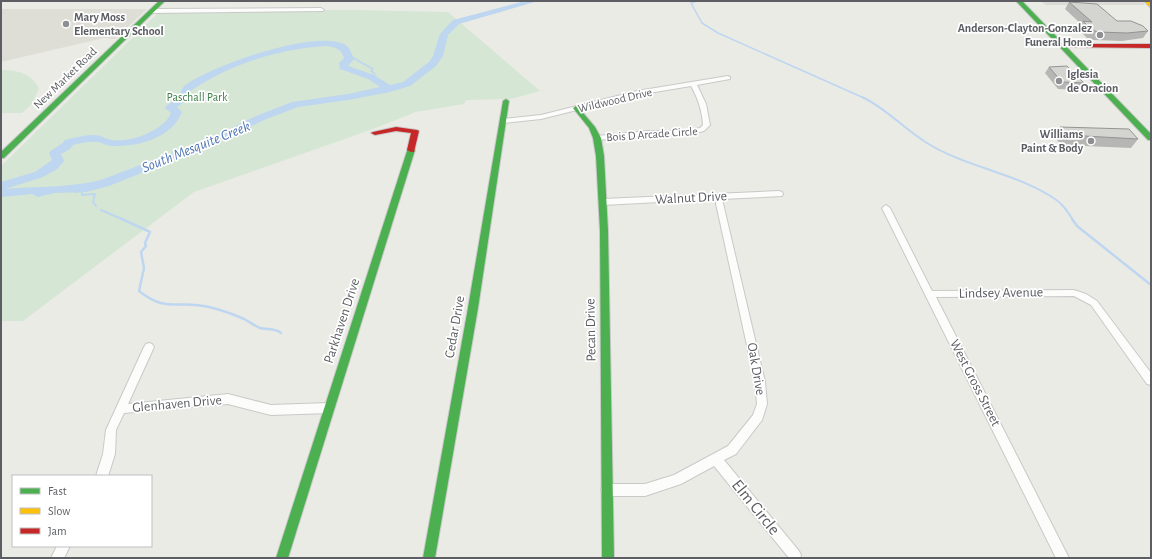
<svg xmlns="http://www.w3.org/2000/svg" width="1152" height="559" viewBox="0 0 1152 559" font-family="'Alegreya Sans',sans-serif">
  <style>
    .industrial { fill: #dcdbd7 }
    .education { fill: #deddd6 }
    .green { fill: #d5e6d4 }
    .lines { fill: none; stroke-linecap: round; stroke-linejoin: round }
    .stream-far2 { stroke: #bed6f0; stroke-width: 1.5 }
    .stream-far1 { stroke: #bed6f0; stroke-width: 2 }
    .stream { stroke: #bed6f0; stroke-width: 2.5 }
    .river { fill: #bed6f0; fill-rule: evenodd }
    .street-casing { stroke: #c8c9c8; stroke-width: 2 }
    .fast-casing { stroke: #c9c9c9; stroke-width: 2 }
    .slow-casing { stroke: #c9c9c9; stroke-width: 2 }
    .jam-casing { stroke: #c9c9c9; stroke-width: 2 }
    .street { fill: #fcfcfb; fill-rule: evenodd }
    .fast { fill: #4caf50; fill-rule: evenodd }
    .slow { fill: #ffc107; fill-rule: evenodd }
    .jam { fill: #c62828; fill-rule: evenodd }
    .wall { fill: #b6b6b4 }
    .building { fill: #d4d4d1; stroke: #949492 }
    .poi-dot { fill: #8e8f91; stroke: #fff; stroke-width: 1.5 }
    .labels { text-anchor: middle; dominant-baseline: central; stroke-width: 3.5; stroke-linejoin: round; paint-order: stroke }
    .far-poi-label { font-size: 12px; font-weight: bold; fill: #5c5e63; stroke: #fff; text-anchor: start }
    .far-street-label { font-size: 12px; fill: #5c5e63; stroke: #fff }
    .far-park-label { font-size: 12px; fill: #3e7f48; stroke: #fff }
    .street-label { font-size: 14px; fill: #5c5e63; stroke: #fff }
    .water-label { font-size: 15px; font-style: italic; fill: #5177b6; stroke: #fff }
    .near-street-label { font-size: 17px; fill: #5c5e63; stroke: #fff }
  </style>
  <rect width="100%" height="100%" fill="#ebebe6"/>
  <polygon class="industrial" points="1041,1 1142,1 1145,5 1046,5"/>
  <polygon class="education" points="1,9 147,9 115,39 104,38 1,62"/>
  <g class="green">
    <polygon points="161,10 358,10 448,12 540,91 511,99 466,100 464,104 416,112 373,129 194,192 23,321 1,321 1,166"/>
    <path d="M1,70C18,70 30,73 39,88L32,104L22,113H1Z"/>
  </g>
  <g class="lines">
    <g class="stream-far2">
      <polyline points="697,1 691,3 702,23 718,33 864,98"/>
      <polyline points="348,55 373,69 371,71 375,74 373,79"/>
    </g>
    <g class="stream-far1">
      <path d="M862,97C886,108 904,129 927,143C965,167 1019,174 1055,199C1063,204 1068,212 1073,220"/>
      <polyline points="73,189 75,192 82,191 82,195 95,194 93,202 96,206"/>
      <polyline points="101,210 124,220"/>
    </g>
    <g class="stream">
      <path d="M122,219L150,232L145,243L146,246L141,252L144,268L139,291C168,314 178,299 209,307C221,310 233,314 244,319C250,322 255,326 260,328C268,330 275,328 281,333"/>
      <polyline points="1072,219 1077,226 1151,285"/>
    </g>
    <path class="river" d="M525,1H538L459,24L448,35L443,56L436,66L410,86L390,92L348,100L298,107L264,120L217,143L109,186L86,192L54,193L38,197L32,194L1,197V182L35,172L52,160L49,153C54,147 61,146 65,140C75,137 86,135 96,135C102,136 106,139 111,140C130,143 164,131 171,113L165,108C168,103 173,102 177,99C181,94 181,87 187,84C215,65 312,30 344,44C349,46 352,54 354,59L348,66L374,75L390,85L403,82L429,62L433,56L440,34L453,20ZM328,46C337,48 341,49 344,58L339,63L340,69L368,79L380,87L348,94L292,102L256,116L209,139L101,180C70,188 37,186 5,189L43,177L57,169L64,161L61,154L70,149L73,145C81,143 90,141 98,142C103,143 107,146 112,146C138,147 172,138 182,112L177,107C188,101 187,92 195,88C233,63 283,48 328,46Z"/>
    <g class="street-casing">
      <g id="street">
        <polygon points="321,8 324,10 323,11 152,13 149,11 152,9"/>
        <path d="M728,76L730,77V79L697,85L706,104L710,125L704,131L687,135H647L597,140L593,138L597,136L647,131H687L700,128L703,125C702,111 698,98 691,86L637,95L541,119L503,123L500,121L503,119L541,115L637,91Z"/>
        <polygon points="779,191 782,192 783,194 782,196 722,199 765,382 767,404 762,420 736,454 724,460 799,551 801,555 800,558 789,558 714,466 681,484 645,496 607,496 603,494 601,490 603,486 607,484 645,484 674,475 728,446 753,415 757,404 755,382 715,199 603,205 599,202 603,199"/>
        <polygon points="886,205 890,208 932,291 1074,290 1086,294 1097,301 1151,373 1151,385 1147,384 1091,305 1074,296 936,297 1069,558 1056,558 882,208"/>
        <polygon points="149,343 152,344 154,347 128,404 228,394 271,405 329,403 333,405 334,408 333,411 329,413 271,415 228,404 124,413 116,430 115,454 108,476 96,476 103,454 106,430 144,347 146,344"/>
        <polygon points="57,546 70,546 64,558 51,558"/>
      </g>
    </g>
    <g class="fast-casing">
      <g id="fast">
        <polygon points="159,1 165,1 4,158 1,158 1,152"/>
        <polygon points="1016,1 1022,1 1151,134 1151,140 1148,140"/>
        <polygon points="506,99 509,101 478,308 435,558 423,558 468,308 503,101"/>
        <polygon points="576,106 578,107 595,127 601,138 604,156 608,231 614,558 602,558 600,231 596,156 593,138 589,128 573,108"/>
        <polygon points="408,148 411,148 415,150 288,558 276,558"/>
      </g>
    </g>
    <g class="slow-casing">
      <polygon id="slow" points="1144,1 1150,1 1151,8"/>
    </g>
    <g class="jam-casing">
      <g id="jam">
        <polygon points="1063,44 1151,44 1151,48 1061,47 1060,46"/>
        <polygon points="396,127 417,130 419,131 414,152 411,152 407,150 411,133 396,131 375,135 371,133 373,132"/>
      </g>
    </g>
    <use href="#street" class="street"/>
    <use href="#fast" class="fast"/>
    <use href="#slow" class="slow"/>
    <use href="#jam" class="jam"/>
  </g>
  <g class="wall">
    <polygon points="1069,2 1117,21 1148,31 1143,38 1122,41 1093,40 1087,38 1078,29 1081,24 1065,9"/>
    <polygon points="1049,67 1084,83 1080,90 1058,89 1045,73"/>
    <polygon points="1060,127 1138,139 1131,148 1061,145 1054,136"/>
  </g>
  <g class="building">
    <polygon points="1069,2 1097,4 1117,21 1131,21 1143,26 1148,31 1127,33 1098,32 1092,30 1083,21 1092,22"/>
    <polygon points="1067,66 1084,83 1062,82 1049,67"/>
    <polygon points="1060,127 1129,129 1138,139 1067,135"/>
  </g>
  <g class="poi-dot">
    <circle cx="66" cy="24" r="4"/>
    <circle cx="1100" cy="35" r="4"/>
    <circle cx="1059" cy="81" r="4"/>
    <circle cx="1091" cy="141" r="4"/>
  </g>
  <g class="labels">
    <g class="far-poi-label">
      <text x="74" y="17">Mary Moss<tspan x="74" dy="14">Elementary School</tspan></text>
      <text x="1092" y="28" text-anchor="end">Anderson-Clayton-Gonzalez<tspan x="1092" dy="14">Funeral Home</tspan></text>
      <text x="1067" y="74">Iglesia<tspan x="1067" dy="14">de Oracion</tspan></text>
      <text x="1083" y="134" text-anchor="end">Williams<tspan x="1083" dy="14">Paint &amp; Body</tspan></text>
    </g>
    <g class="far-street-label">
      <text transform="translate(65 78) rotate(-44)">New Market Road</text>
      <text transform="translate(615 100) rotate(-13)">Wildwood Drive</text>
      <text transform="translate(652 134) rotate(-4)">Bois D Arcade Circle</text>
    </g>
    <g class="far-park-label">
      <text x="197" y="97">Paschall Park</text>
    </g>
    <g class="street-label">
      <text transform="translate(691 198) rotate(-3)">Walnut Drive</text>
      <text transform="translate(1001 293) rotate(-1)">Lindsey Avenue</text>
      <text transform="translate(342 321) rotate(-72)">Parkhaven Drive</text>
      <text transform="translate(455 327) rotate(-80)">Cedar Drive</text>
      <text transform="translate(591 330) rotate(-91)">Pecan Drive</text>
      <text transform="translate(756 369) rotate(80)">Oak Drive</text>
      <text transform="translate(975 383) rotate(63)">West Gross Street</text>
      <text transform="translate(177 404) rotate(-5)">Glenhaven Drive</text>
    </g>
    <g class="water-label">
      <text transform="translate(196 147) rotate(-22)">South Mesquite Creek</text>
    </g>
    <g class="near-street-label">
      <text transform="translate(756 507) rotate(51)">Elm Circle</text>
    </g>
  </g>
  <rect width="1152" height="559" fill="none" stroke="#5c5e63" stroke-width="4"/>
  <rect x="12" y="475" width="140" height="72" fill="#ffffff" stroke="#bebfc1"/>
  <rect x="20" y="488" width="20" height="6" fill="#4caf50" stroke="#bebfc1"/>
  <text x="48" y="495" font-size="12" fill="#5c5e63">Fast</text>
  <rect x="20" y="508" width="20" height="6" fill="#ffc107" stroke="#bebfc1"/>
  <text x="48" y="515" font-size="12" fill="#5c5e63">Slow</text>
  <rect x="20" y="528" width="20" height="6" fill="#c62828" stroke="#bebfc1"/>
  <text x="48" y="535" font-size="12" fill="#5c5e63">Jam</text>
</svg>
